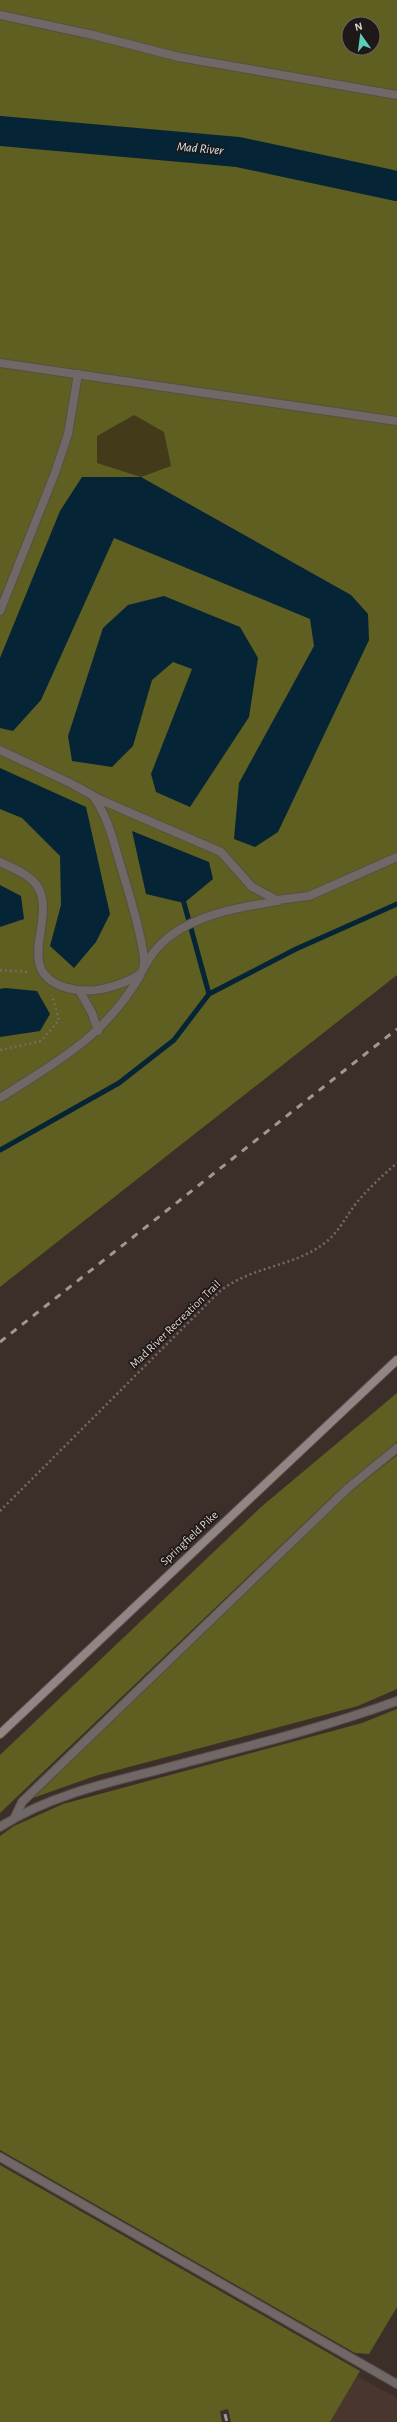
<svg xmlns="http://www.w3.org/2000/svg" width="397" height="2422" viewBox="0 0 397 2422" font-family="'Alegreya Sans',sans-serif">
  <style>
    .built { fill: #49362e }
    .green { fill: #5e5f20; fill-rule: evenodd }
    .sand { fill: #423a19 }
    .water { fill: #052436 }
    .lines { fill: none; stroke-linecap: round; stroke-linejoin: round }
    .stream { stroke: #052436; stroke-width: 5 }
    .river { stroke: #052436; stroke-width: 30 }
    .lane-casing { stroke: #594d48; stroke-width: 10 }
    .secondary-casing { stroke: #594d48; stroke-width: 10 }
    .path { stroke: #756a66; stroke-width: 2.5; stroke-dasharray: 2 3; stroke-linecap: butt }
    .lane { stroke: #6f6867; stroke-width: 8 }
    .secondary { stroke: #918585; stroke-width: 8 }
    .rail { stroke: #a09692; stroke-width: 3; stroke-dasharray: 7 7; stroke-linecap: butt }
    .labels { text-anchor: middle; dominant-baseline: central; stroke-width: 3.5; stroke-linejoin: round; paint-order: stroke }
    .street-label { font-size: 12px; fill: #ded5d2; stroke: #1e1816 }
    .water-label { font-size: 13px; font-style: italic; fill: #d2e8f6; stroke: #1e1816 }
  </style>
  <rect width="100%" height="100%" fill="#3c2f2a"/>
  <polygon class="built" points="357,2376 397,2398 397,2422 330,2422"/>
  <g class="green">
    <path d="M0,0H397V975L0,1287ZM349,24H373V48H349Z"/>
    <polygon points="397,1393 397,1442 340,1489 0,1813 0,1755 261,1507"/>
    <polygon points="397,1455 397,1689 358,1706 95,1776 33,1798 350,1492"/>
    <polygon points="397,1709 397,2307 369,2354 355,2353 0,2150 0,1836 14,1826 63,1804 362,1723"/>
    <polygon points="0,2165 360,2371 330,2422 231,2422 228,2409 220,2411 222,2422 0,2422"/>
  </g>
  <polygon class="sand" points="134,415 164,432 171,466 141,477 97,463 97,436"/>
  <g class="water">
    <polygon points="82,477 141,477 351,595 368,614 369,640 278,832 255,847 234,839 239,783 314,646 310,619 114,538 41,700 13,731 0,728 0,658 60,511"/>
    <polygon points="164,596 240,627 258,658 249,717 190,807 156,792 151,774 192,669 173,662 152,680 133,746 112,767 72,761 68,736 103,628 128,605"/>
    <polygon points="0,768 86,807 110,914 96,942 74,968 50,946 61,905 60,856 22,818 0,809"/>
    <polygon points="132,831 209,862 213,879 184,903 146,894"/>
    <polygon points="0,885 21,896 24,919 0,927"/>
    <polygon points="5,988 37,991 50,1014 40,1031 0,1037 0,989"/>
  </g>
  <g class="lines">
    <g class="stream">
      <polyline points="184,903 209,994"/>
      <polyline points="0,1150 119,1083 174,1040 209,994 296,949 397,904"/>
    </g>
    <polyline class="river" points="0,131 238,152 397,186"/>
    <g class="lane-casing">
      <g id="lane">
        <polyline points="0,15 93,35 179,57 397,95"/>
        <polyline points="0,363 397,421"/>
        <polyline points="0,611 55,473 68,434 78,374"/>
        <polyline points="0,750 70,783 101,800 221,852 252,887 277,900 309,896 397,857"/>
        <path d="M0,862C13,868 33,876 39,889C55,923 14,970 64,987C86,994 104,990 125,982C144,974 146,971 143,951C138,920 128,891 119,860C113,839 107,815 93,796"/>
        <path d="M145,966C169,918 230,909 278,901"/>
        <polyline points="79,990 92,1013 98,1031"/>
        <path d="M0,1098C59,1060 102,1039 140,976"/>
        <polyline points="15,1817 22,1802 348,1488 397,1448"/>
        <path d="M0,1827C48,1796 106,1783 162,1769C241,1748 320,1729 397,1701"/>
        <polyline points="0,2157 397,2384"/>
      </g>
    </g>
    <g class="secondary-casing">
      <polyline id="secondary" points="0,1734 397,1360"/>
    </g>
    <g class="path">
      <polyline points="0,970 29,972"/>
      <polyline points="0,1050 41,1041 59,1020 52,995"/>
      <path d="M0,1511L220,1291C254,1265 295,1267 326,1242C340,1231 347,1214 358,1201C370,1187 383,1175 397,1163"/>
    </g>
    <use href="#lane" class="lane"/>
    <use href="#secondary" class="secondary"/>
    <g class="rail">
      <polyline points="0,1342 397,1029"/>
      <polyline points="225,2414 227,2422"/>
    </g>
  </g>
  <g class="labels">
    <g class="street-label">
      <text transform="translate(175 1324) rotate(-44)">Mad River Recreation Trail</text>
      <text transform="translate(189 1538) rotate(-43)">Springfield Pike</text>
    </g>
    <g class="water-label">
      <text transform="translate(200 149) rotate(5)">Mad River</text>
    </g>
  </g>
  <g transform="translate(361 36) rotate(346)"><circle r="19" fill="#1e1816" stroke="#6b6461"/>
  <path d="M0-3L7 15L0 10L-7 15Z" fill="#5bcebb"/>
  <text y="-6" font-size="11" font-weight="bold" text-anchor="middle" fill="#ded5d2">N</text>
  </g>
</svg>
